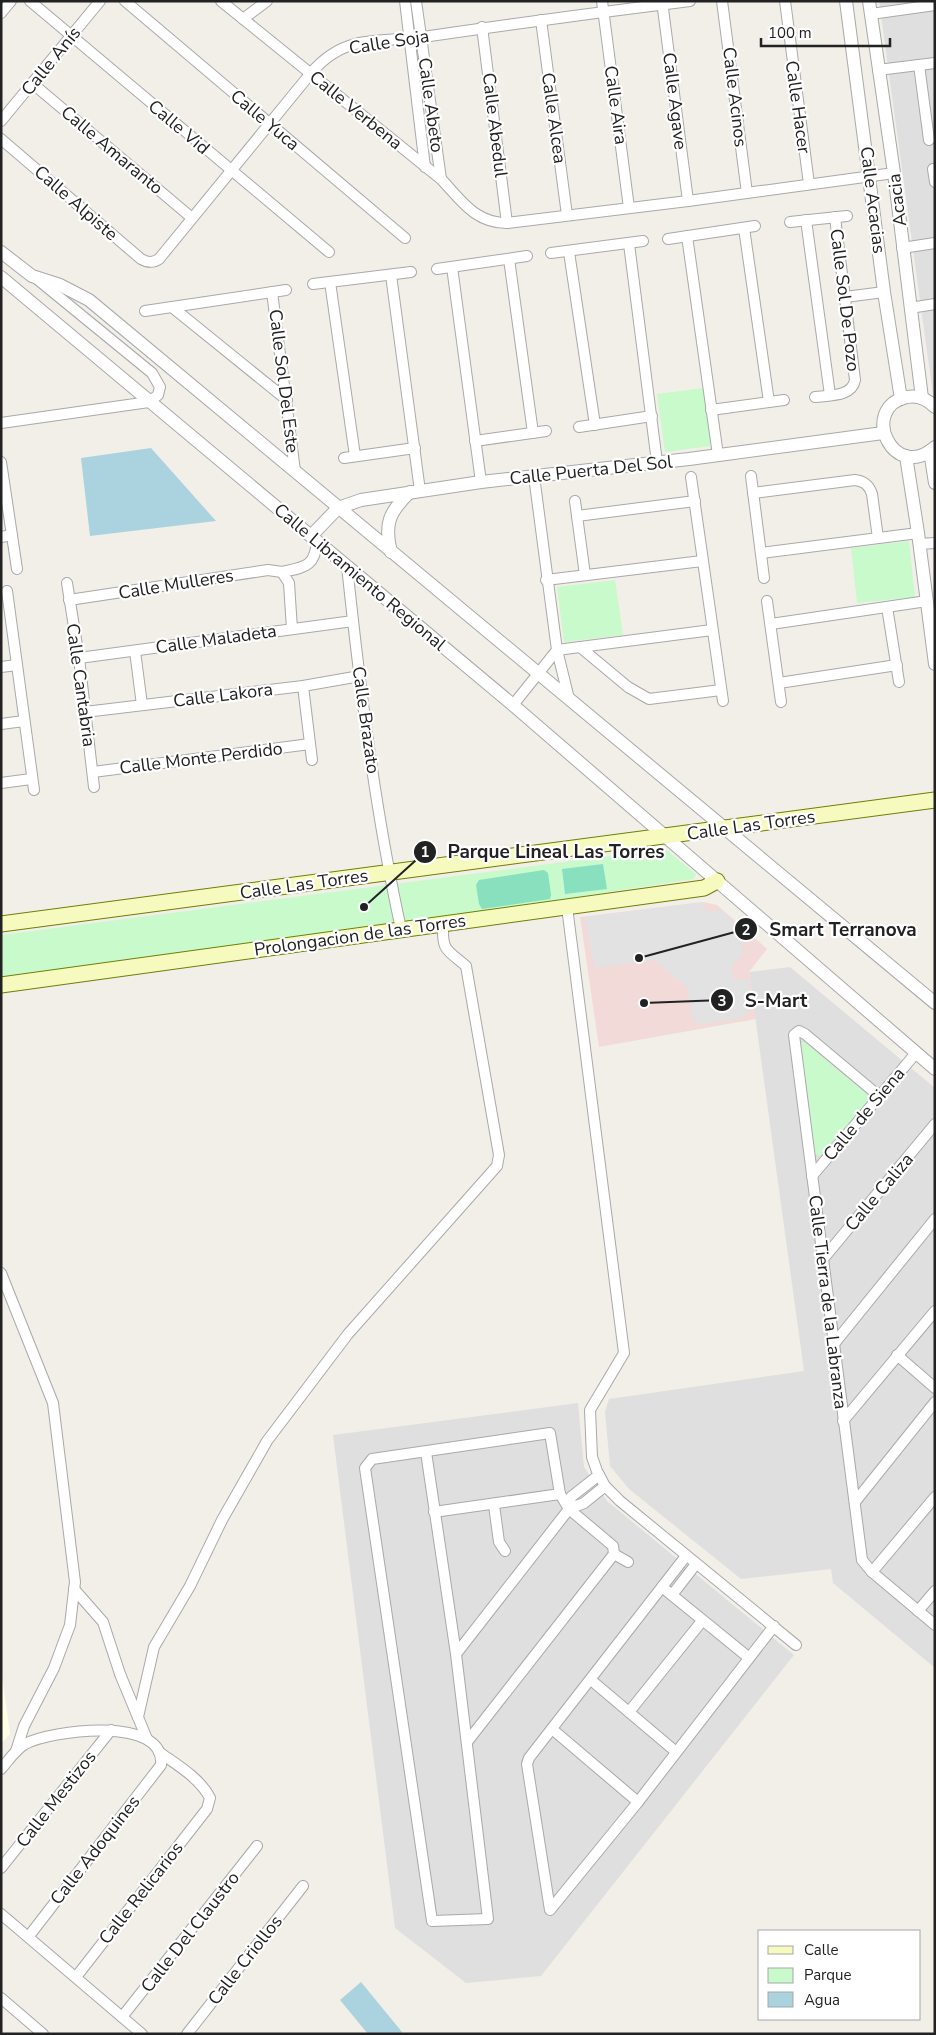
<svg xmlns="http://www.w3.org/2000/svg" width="936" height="2035" viewBox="0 0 936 2035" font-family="'Nunito Sans',sans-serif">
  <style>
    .residential { fill: #e0dfdf }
    .commercial { fill: #f2dad9 }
    .education { fill: #ffffe5 }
    .park { fill: #c8facc }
    .pitch { fill: #88e0be }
    .parking { fill: #e2e2e2 }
    .water { fill: #aad3df }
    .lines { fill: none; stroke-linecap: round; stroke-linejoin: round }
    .minor-casing { stroke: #a9a9a9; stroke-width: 12 }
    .tertiary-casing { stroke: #a9a9a9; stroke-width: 14 }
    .secondary-casing { stroke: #707d05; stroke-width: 17 }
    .minor { stroke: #fff; stroke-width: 10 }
    .tertiary { stroke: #fff; stroke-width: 12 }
    .secondary { stroke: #f7fabf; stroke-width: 15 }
    .labels { text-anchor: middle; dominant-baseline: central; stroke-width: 4.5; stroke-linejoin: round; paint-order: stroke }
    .street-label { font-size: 18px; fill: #222; stroke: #fff }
    .leader { fill: none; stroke: #222; stroke-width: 2 }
    .callout-dot { fill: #222; stroke: #fff; stroke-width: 2 }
    .mark-label { font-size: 15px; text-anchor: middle; font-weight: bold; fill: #fff }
    .callout-label { font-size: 19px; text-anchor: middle; font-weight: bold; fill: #222; stroke: #fff; stroke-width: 4.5; stroke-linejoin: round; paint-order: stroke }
  </style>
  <rect width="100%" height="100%" fill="#f2efe9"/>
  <g class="residential">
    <polygon points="879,1 935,1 935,395 933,395"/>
    <polygon points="790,967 935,1088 935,1668 833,1583 831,1569 741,1579 629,1489 610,1466 605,1412 609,1399 804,1371 749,972"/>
    <polygon points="578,1403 584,1467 607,1501 794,1655 541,1976 466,1983 395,1928 333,1435"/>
  </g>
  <polygon class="commercial" points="703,902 717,905 767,949 749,972 756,1019 599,1047 580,917"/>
  <polygon class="education" points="1,1667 10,1734 1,1744"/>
  <g class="park">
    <polygon points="704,388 711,446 665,452 657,394"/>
    <polygon points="909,541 915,597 857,603 851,548"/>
    <polygon points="615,580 623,635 564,642 557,587"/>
    <polygon points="665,849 696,874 694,879 1,985 1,935"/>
    <polygon points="804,1042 868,1095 867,1102 820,1156 815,1154 801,1043"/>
  </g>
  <g class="pitch">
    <polygon points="603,864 607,889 565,894 562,869"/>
    <polygon points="544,870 548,873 551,895 550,899 482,909 479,904 476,885 479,880"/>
  </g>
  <polygon class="parking" points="703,902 704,909 716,913 719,909 751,935 742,946 743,955 732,964 733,980 748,979 752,1005 743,1018 702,1024 697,1022 692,1018 687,987 654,960 595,968 585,917"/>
  <g class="water">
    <polygon points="151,448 216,521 90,536 81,458"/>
    <polygon points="361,1982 402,2032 400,2034 368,2034 340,2000"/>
  </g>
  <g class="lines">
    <g class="minor-casing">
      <g id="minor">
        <polyline points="30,1 329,252"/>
        <polyline points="125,1 405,238"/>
        <path d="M221,1L441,179C462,201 475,223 507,223L688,201L894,173"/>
        <polyline points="405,1 425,167"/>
        <polyline points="416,1 441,179"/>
        <polyline points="602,1 629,208"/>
        <polyline points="662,1 688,201"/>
        <polyline points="722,1 747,193"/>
        <polyline points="785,1 809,184"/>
        <polyline points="1,13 11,1"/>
        <polyline points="871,14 935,5"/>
        <polyline points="243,19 267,1"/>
        <polyline points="541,20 567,215"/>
        <polyline points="482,27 507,223"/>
        <polyline points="919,65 929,140"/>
        <polyline points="878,70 935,63"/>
        <polyline points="32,83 192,218"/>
        <polyline points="1,121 100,1"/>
        <path d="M1,139L141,259C148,263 153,263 159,259L311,73C323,59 336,49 355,44C376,39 400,40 423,37C512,24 601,12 690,1"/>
        <polyline points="933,169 935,182"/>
        <polyline points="806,220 830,395"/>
        <polyline points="790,222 847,216"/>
        <polyline points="744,228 769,402"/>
        <polyline points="687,236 718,455"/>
        <polyline points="668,239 755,226"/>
        <polyline points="629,244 657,462"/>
        <polyline points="902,248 935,243"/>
        <polyline points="569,252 595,425"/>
        <polyline points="551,253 643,241"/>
        <polyline points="509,259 533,433"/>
        <polyline points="452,267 481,482"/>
        <polyline points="437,269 527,256"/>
        <polyline points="391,275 420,491"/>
        <polyline points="330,282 355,456"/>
        <polyline points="313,284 411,272"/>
        <polyline points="272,292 295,471"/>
        <polyline points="845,297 884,292"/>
        <polyline points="172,307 287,400"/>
        <polyline points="910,308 935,304"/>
        <polyline points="145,311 286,290"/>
        <path d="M815,397C829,395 852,397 855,380L835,217"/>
        <polyline points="711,410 784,400"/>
        <polyline points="1,423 149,402 158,395 160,387 152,373 37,279"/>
        <polyline points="579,427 652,416"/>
        <polyline points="475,441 546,431"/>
        <polyline points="344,458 415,448"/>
        <polyline points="1,462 17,569"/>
        <polyline points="534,476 557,650 569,699"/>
        <polyline points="751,476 764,578"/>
        <polyline points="691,477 723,701"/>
        <path d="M753,493L855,480C864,481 869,485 872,494L878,538"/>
        <polyline points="575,501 585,575"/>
        <polyline points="577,516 695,501"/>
        <polyline points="1,537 12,535"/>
        <polyline points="920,544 935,543"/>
        <polyline points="761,553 918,533"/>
        <path d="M347,566C360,688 375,810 401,929"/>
        <polyline points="282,572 289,583 292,629"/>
        <path d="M282,572C305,567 315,567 317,541"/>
        <polyline points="546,580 702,561"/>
        <polyline points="67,583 79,658 94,787"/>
        <polyline points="7,591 34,790"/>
        <polyline points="69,600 268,570 282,572"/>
        <polyline points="767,601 781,702"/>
        <polyline points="887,607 899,682"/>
        <polyline points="771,624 927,601"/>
        <polyline points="580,647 628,687 649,699 721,690"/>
        <polyline points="557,650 712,630"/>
        <polyline points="135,651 142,705"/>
        <polyline points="79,658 353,621"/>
        <polyline points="1,667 17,665"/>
        <polyline points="779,683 897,665"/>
        <polyline points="303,686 312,760"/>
        <polyline points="513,705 557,650"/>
        <polyline points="85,712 303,686 360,676"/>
        <polyline points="1,724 24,721"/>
        <polyline points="93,772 310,744"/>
        <polyline points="1,783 31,779"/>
        <polyline points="567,907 624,1353 590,1410 592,1457 597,1471 605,1486 620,1501 796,1645"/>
        <polyline points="879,1096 805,1034 799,1031 794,1035 862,1560 872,1572 935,1625"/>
        <polyline points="812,1176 916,1053"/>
        <polyline points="823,1259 935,1124"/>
        <polyline points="1,1273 53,1403 75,1582 70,1625 54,1668 24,1726 16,1751"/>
        <polyline points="833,1345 935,1219"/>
        <polyline points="897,1355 935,1388"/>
        <polyline points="843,1421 935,1311"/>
        <polyline points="426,1452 456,1654 569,1509 571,1497 599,1475"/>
        <polyline points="855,1502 935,1402"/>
        <polyline points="494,1505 499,1542 505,1551"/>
        <polyline points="569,1509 584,1503 605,1486"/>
        <polyline points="434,1512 560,1494"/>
        <polyline points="686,1556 529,1758 527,1764 550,1910 638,1802 774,1626"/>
        <polyline points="872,1572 935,1497"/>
        <polyline points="662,1587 748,1657"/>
        <polyline points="74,1589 103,1622 120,1674 147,1739"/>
        <polyline points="672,1595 696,1564"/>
        <polyline points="918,1611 935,1591"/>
        <polyline points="456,1654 488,1919 432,1921 365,1468 372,1459 550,1433 560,1494 569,1509 613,1546 614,1554 628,1562"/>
        <polyline points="591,1680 675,1751"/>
        <polyline points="629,1712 702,1621"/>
        <path d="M138,1717L154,1647L190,1586L222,1520L267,1441L348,1334L497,1166L499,1155L466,966C446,949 442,951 443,924"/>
        <polyline points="552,1729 638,1802"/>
        <polyline points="467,1742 614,1554"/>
        <path d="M1,1769C9,1760 15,1750 25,1744C51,1730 166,1715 161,1765L29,1936"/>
        <polyline points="1,1868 111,1730"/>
        <polyline points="1,1914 142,2034"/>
        <path d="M76,1977L207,1809L210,1798C200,1778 177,1765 159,1752"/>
        <polyline points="1,1998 43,2034"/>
        <polyline points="122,2017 257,1846"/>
        <polyline points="187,2034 303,1886"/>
      </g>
    </g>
    <g class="tertiary-casing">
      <g id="tertiary">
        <polyline points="846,1 884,292 901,399"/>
        <polyline points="869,1 894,173 922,398"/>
        <polyline points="1,252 32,276 60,285 89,300 935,1003"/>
        <polyline points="1,277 513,705 935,1069"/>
        <path d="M935,407C927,399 917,395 907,397C858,408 894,484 935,447"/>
        <polyline points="930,451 935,483"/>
        <polyline points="906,456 918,533 935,664"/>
        <polyline points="311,536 338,508 361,500 481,482 689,459 883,433"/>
        <path d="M391,552C384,524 389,512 410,492"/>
      </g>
    </g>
    <g class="secondary-casing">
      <g id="secondary">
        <polyline points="1,924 935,800"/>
        <polyline points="1,985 704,888 717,881"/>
      </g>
    </g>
    <use href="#minor" class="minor"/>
    <use href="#tertiary" class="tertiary"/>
    <use href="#secondary" class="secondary"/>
  </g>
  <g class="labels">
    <g class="street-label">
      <text transform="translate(389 42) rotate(-9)">Calle Soja</text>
      <text transform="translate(51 61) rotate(-51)">Calle Anís</text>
      <text transform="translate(735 97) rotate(83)">Calle Acinos</text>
      <text transform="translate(675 101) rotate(83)">Calle Agave</text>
      <text transform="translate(431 105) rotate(82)">Calle Abeto</text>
      <text transform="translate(616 105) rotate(82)">Calle Aira</text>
      <text transform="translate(798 107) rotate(82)">Calle Hacer</text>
      <text transform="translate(356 110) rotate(39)">Calle Verbena</text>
      <text transform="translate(554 118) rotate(82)">Calle Alcea</text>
      <text transform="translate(265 120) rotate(40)">Calle Yuca</text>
      <text transform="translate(495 125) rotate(83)">Calle Abedul</text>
      <text transform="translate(179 127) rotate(40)">Calle Vid</text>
      <text transform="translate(112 150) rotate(40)">Calle Amaranto</text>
      <text transform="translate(873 200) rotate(83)">Calle Acacias</text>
      <text transform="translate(897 200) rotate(-97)">Acacia</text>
      <text transform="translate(76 203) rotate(41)">Calle Alpiste</text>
      <text transform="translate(845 300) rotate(83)">Calle Sol De Pozo</text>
      <text transform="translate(284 381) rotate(83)">Calle Sol Del Este</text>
      <text transform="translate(591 470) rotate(-6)">Calle Puerta Del Sol</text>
      <text transform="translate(360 577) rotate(40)">Calle Libramiento Regional</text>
      <text transform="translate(176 584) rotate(-9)">Calle Mulleres</text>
      <text transform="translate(216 639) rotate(-8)">Calle Maladeta</text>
      <text transform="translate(81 685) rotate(82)">Calle Cantabria</text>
      <text transform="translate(223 695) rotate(-7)">Calle Lakora</text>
      <text transform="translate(366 720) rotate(82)">Calle Brazato</text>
      <text transform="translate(201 758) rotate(-7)">Calle Monte Perdido</text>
      <text transform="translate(751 825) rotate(-8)">Calle Las Torres</text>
      <text transform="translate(304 884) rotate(-8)">Calle Las Torres</text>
      <text transform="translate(360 935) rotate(-8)">Prolongacion de las Torres</text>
      <text transform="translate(864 1114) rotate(-50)">Calle de Siena</text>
      <text transform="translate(879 1192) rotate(-50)">Calle Caliza</text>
      <text transform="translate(828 1302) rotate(83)">Calle Tierra de la Labranza</text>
      <text transform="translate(56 1799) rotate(-52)">Calle Mestizos</text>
      <text transform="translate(95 1850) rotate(-52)">Calle Adoquines</text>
      <text transform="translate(141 1893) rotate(-52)">Calle Relicarios</text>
      <text transform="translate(190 1932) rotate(-52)">Calle Del Claustro</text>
      <text transform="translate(245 1960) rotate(-52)">Calle Criollos</text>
    </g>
  </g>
  <path class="leader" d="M364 907L425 852M639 958L746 929M644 1003L722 1000"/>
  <g class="callout-dot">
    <circle cx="364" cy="907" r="5"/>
    <circle cx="639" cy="958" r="5"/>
    <circle cx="644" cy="1003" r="5"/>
    <circle cx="425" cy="852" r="12"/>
    <circle cx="746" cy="929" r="12"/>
    <circle cx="722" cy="1000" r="12"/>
  </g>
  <g class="mark-label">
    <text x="425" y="857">1</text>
    <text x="746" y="935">2</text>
    <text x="722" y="1006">3</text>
  </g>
  <g class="callout-label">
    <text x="556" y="858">Parque Lineal Las Torres</text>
    <text x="843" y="936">Smart Terranova</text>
    <text x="776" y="1007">S-Mart</text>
  </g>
  <rect width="936" height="2035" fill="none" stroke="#222222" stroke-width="5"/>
  <rect x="758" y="1930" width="162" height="90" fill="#ffffff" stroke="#a7a7a7"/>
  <rect x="768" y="1946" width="25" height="8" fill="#f7fabf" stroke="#a7a7a7"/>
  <text x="804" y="1955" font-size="15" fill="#222222">Calle</text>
  <rect x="768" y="1968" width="25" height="15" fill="#c8facc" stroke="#a7a7a7"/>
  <text x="804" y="1980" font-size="15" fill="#222222">Parque</text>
  <rect x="768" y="1992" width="25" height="15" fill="#aad3df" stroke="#a7a7a7"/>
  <text x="804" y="2005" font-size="15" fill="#222222">Agua</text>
  <path d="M761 38v8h129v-8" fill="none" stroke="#222222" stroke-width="2.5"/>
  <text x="768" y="38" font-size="15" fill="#222222" stroke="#ffffff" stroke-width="4" paint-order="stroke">100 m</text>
</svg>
